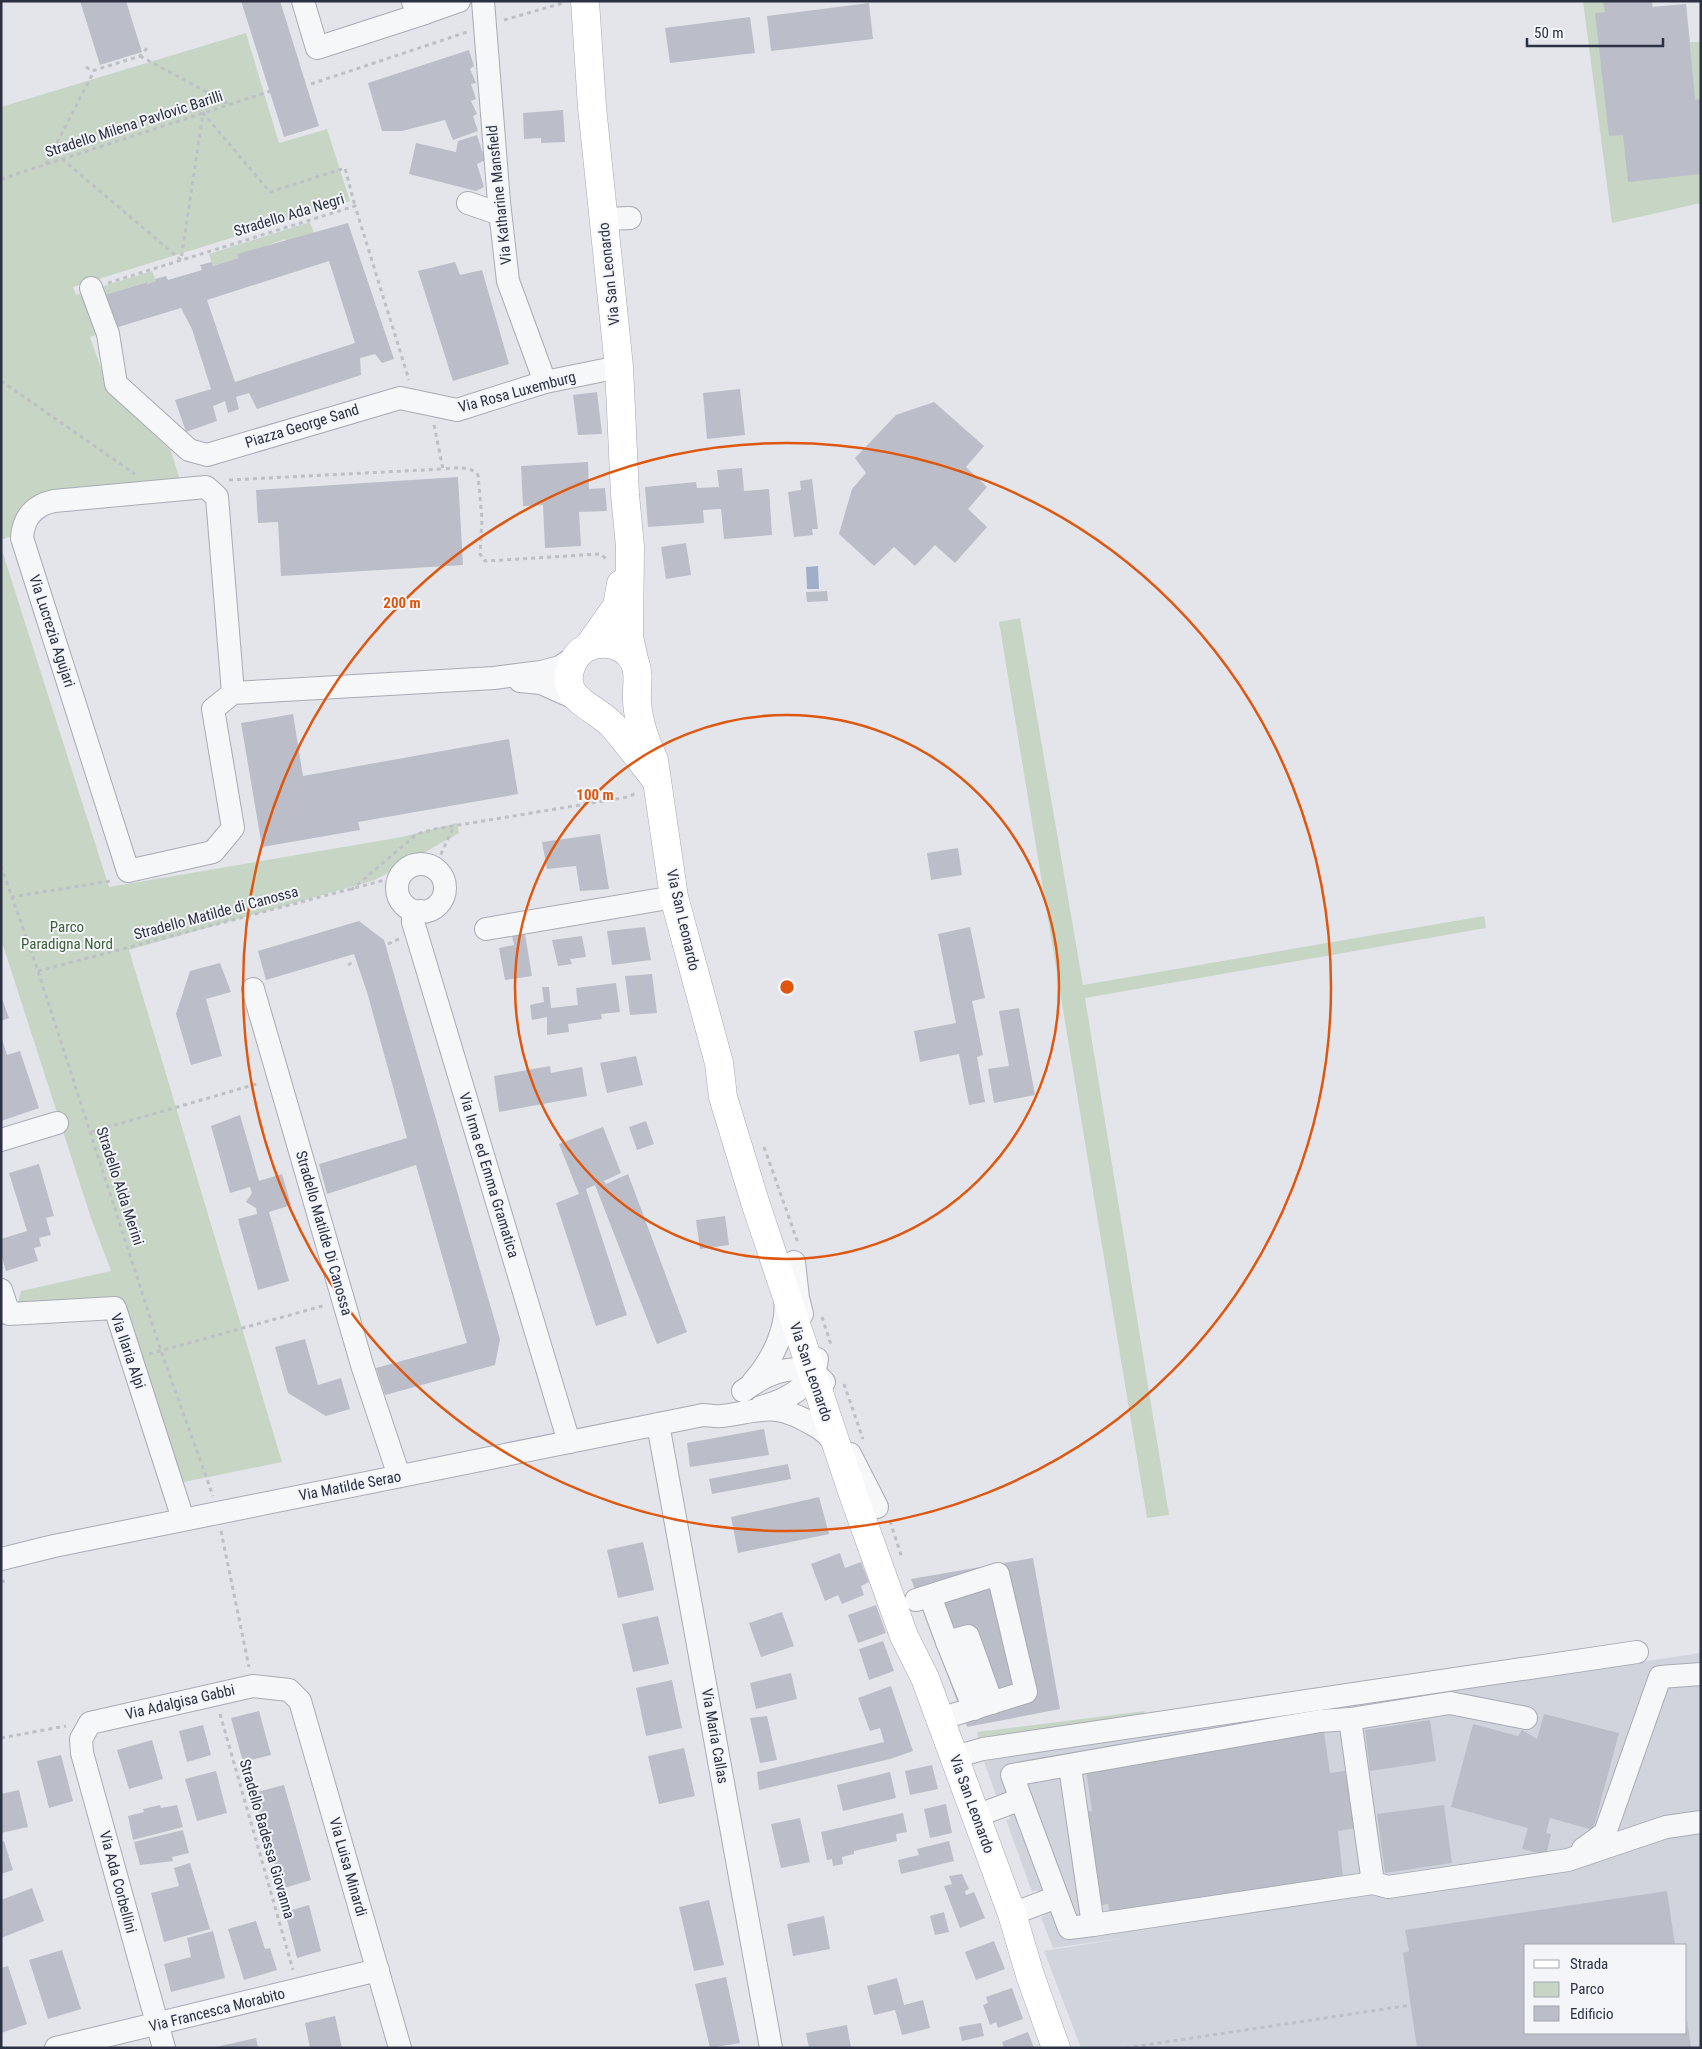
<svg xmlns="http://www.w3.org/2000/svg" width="1702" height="2049" viewBox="0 0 1702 2049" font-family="'Roboto Condensed',sans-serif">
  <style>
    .built { fill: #d1d4dd; fill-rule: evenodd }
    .green { fill: #c7d5c5 }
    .water { fill: #9fafca }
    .building { fill: #bbbec8; fill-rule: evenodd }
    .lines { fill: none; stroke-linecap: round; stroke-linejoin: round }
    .minor-casing { stroke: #a8abb5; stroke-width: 24 }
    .major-casing { stroke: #a3a8b7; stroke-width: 29 }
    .path { stroke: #bdc0c6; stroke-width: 3; stroke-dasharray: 4 4; stroke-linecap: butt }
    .minor { stroke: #f6f7f9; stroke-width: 22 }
    .major { stroke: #fff; stroke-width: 28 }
    .ring { fill: none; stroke: #df570f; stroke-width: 2.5 }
    .labels { text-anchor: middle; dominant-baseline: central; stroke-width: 4; stroke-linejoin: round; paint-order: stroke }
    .street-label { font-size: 15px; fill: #2b3143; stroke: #f3f5f8 }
    .park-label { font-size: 15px; fill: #3b5f39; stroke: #f3f5f8 }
    .centre { fill: #df570f; stroke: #f3f5f8; stroke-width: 2.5 }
    .ring-label { font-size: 15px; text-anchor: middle; font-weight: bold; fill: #df570f; stroke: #f3f5f8; stroke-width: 4; stroke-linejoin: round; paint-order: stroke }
  </style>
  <rect width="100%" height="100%" fill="#e3e5eb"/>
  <path class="built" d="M1701,1653V2048H1081L1044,1951L1125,1938L1053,1948L1041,1917L1046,1915L1037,1890L1032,1892L1006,1820L1010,1819L1005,1805L1001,1794L996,1795L983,1759ZM1526,1945H1686V2033H1526Z"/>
  <g class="green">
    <polygon points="1583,1 1652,1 1653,7 1686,4 1690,42 1701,42 1701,203 1612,223"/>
    <polygon points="246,33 279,143 327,129 350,201 73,287 76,295 88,291 101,333 90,337 108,388 171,451 180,480 55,493 15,535 1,540 1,107"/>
    <polygon points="310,222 314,233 286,241 285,239 249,252 237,254 238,258 213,266 209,254"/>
    <polygon points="152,271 156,281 147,284 146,282 106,295 97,288"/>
    <polygon points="1,547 109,887 402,837 457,823 459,833 375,880 129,950 282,1462 179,1483 121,1300 17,1307 21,1291 111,1271 91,1218 1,939"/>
    <polygon points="1020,618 1083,985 1484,916 1486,928 1085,998 1169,1515 1147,1518 999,622"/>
    <polygon points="1145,1711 1143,1715 979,1739 977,1732"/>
  </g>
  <polygon class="water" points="818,566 819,589 807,589 806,567"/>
  <g class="building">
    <polygon points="80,1 126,1 142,52 100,65"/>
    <polygon points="241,1 280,1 319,126 284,137"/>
    <polygon points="1603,1 1652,1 1652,7 1686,4 1695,100 1701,99 1701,174 1628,182 1623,135 1609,136 1595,13 1605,12"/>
    <polygon points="869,3 873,39 771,51 767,16"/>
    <polygon points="750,17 755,53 670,63 665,28"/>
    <polygon points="469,50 474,66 470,69 476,83 471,84 476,99 471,101 477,114 473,116 478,131 453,140 445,120 402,131 382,131 368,83"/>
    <polygon points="563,110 565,142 541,143 541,138 524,139 523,113"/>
    <polygon points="477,135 485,160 477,164 484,187 476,191 409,174 416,143 456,152 458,141"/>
    <path d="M348,223L394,359L382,363L375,354L360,358L361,375L257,409L249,393L236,397L239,409L228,413L225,401L216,405L213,406L217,421L186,432L175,400L211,389L192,329L181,308L115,328L105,295L147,282V284L156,281L155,279L166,276L168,280L202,270L200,265L212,262L213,266L238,258L237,254ZM329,261L355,343L235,382L207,300Z"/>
    <polygon points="455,262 460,275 482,270 509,364 453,381 418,271"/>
    <polygon points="740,389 745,435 707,439 703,393"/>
    <polygon points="597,392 602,434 578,435 573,395"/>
    <polygon points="934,402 984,446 966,467 987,487 968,509 987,527 955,563 935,545 915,566 894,547 874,566 839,534 852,489 866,473 855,458 896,415"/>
    <polygon points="588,462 589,489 605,488 607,511 579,512 581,546 545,548 543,505 523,506 521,466"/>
    <polygon points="742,468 744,491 769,489 772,535 724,539 721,509 703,510 704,523 648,527 645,487 696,482 697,488 719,487 717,470"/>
    <polygon points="458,477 463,565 281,576 278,522 258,523 256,490"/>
    <polygon points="812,479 818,529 812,529 813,535 794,537 788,492 801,490 800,481"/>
    <polygon points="686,543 691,575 666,579 661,547"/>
    <polygon points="827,591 828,601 807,602 806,592"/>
    <polygon points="293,714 303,776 509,739 518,794 358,822 360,830 262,847 241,723"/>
    <polygon points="600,834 609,889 580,891 576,866 547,869 542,842"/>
    <polygon points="958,848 962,875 931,880 927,853"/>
    <polygon points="359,921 384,940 500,1339 495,1365 385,1395 376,1368 467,1343 416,1165 327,1194 319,1164 407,1138 367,992 354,954 266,980 258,951"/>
    <polygon points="645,927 651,960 612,965 607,931"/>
    <polygon points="970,927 985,998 972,1001 983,1055 977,1057 985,1102 969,1105 959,1054 920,1062 914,1031 956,1023 938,934"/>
    <polygon points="525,934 532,976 505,980 499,948 514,945 512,936"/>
    <polygon points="582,936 586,957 570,959 572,964 558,966 552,940"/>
    <polygon points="220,963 231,992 206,999 222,1056 191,1065 176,1014 190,971"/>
    <polygon points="652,974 657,1013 630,1015 625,976"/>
    <polygon points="616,983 620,1012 601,1014 602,1019 568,1024 569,1032 547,1035 547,1017 532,1020 530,1005 544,1002 542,987 549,987 551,1008 578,1005 576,988"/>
    <polygon points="1,996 9,1018 1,1021"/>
    <polygon points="1019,1008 1035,1095 994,1103 988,1069 1009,1066 999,1011"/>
    <polygon points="2,1039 7,1055 20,1051 39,1108 1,1121"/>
    <polygon points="636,1056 643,1085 607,1093 600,1063"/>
    <polygon points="550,1066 551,1073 582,1067 587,1096 499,1112 494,1076"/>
    <polygon points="240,1115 259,1181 282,1174 291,1205 269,1212 289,1281 258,1290 238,1219 257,1214 256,1208 246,1202 252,1193 250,1187 230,1193 211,1126"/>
    <polygon points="646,1121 654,1144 637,1150 629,1127"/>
    <polygon points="603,1127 621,1173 604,1181 606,1184 628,1174 687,1332 657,1344 595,1185 586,1189 627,1315 596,1326 556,1203 579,1194 559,1144"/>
    <polygon points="39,1164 54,1216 46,1218 51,1235 39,1238 41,1246 34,1248 38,1261 6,1271 1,1254 1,1239 27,1231 9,1173"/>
    <polygon points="725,1216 729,1245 700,1249 696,1220"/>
    <polygon points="305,1339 318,1385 341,1378 350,1409 326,1416 288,1393 275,1347"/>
    <polygon points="764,1429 769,1455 690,1467 687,1443"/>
    <polygon points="788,1464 791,1479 712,1494 709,1479"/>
    <polygon points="819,1497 829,1534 738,1553 731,1517"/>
    <polygon points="643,1542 654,1590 618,1598 607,1550"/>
    <polygon points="840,1553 845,1568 861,1562 869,1582 861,1586 864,1595 842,1604 838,1595 825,1601 811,1564"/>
    <polygon points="1033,1558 1060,1709 967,1727 911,1579"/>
    <polygon points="876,1605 886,1633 858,1643 848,1615"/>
    <polygon points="782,1612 794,1646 761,1657 749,1623"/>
    <polygon points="658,1616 669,1664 633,1672 622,1624"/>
    <polygon points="883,1641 894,1671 869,1680 859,1649"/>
    <polygon points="791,1673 797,1699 756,1709 750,1683"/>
    <polygon points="672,1680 682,1728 646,1736 636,1688"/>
    <polygon points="891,1686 913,1751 890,1759 759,1790 757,1772 884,1742 880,1728 870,1731 858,1698"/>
    <polygon points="259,1711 271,1755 243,1762 231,1718"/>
    <polygon points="1544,1714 1619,1733 1593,1830 1550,1818 1546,1833 1551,1834 1546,1855 1522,1849 1528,1828 1451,1807 1473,1724 1518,1736 1522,1730 1537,1739"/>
    <polygon points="767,1716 777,1760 760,1763 750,1718"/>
    <polygon points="1430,1720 1436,1761 1370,1771 1365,1730"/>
    <polygon points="203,1725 211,1755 187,1762 179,1731"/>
    <polygon points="1324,1732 1330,1773 1351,1770 1356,1828 1338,1831 1343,1877 1140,1908 1140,1907 1109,1911 1108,1904 1097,1906 1083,1812 1092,1811 1086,1770"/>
    <polygon points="152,1740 163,1779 129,1789 117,1750"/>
    <polygon points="684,1748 695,1796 659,1804 648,1756"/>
    <polygon points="61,1755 73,1801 49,1808 37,1761"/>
    <polygon points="932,1765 938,1789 910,1795 905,1771"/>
    <polygon points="216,1771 227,1813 197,1821 185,1779"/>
    <polygon points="890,1772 896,1798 843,1811 837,1785"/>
    <polygon points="284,1785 311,1880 281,1889 274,1863 269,1865 256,1818 260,1817 253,1793"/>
    <polygon points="19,1790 28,1827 1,1833 1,1794"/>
    <polygon points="946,1804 952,1833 930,1838 924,1809"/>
    <polygon points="160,1805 161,1808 177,1805 183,1827 133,1840 128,1816 144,1812 143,1809"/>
    <polygon points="1444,1805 1452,1863 1385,1873 1377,1814"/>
    <polygon points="903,1813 907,1832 896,1834 897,1841 854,1851 854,1854 842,1857 843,1864 833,1866 832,1859 827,1860 821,1832"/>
    <polygon points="800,1818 810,1862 781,1868 771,1824"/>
    <polygon points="183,1830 189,1853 172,1857 173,1861 140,1865 134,1842"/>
    <polygon points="4,1841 13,1870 1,1874 1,1842"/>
    <polygon points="949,1841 954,1861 901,1874 898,1860 919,1855 917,1849"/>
    <polygon points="190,1863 210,1929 164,1942 151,1893 179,1886 174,1868"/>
    <polygon points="962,1874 969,1889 965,1891 966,1895 974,1892 985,1918 960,1928 944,1886 952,1884 949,1876"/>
    <polygon points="32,1888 44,1921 1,1938 1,1900"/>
    <polygon points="1667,1891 1675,1945 1526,1945 1526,2033 1686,2033 1687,2020 1691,2048 1417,2048 1403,1953 1409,1951 1405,1930"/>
    <polygon points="709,1900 724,1965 694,1971 679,1907"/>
    <polygon points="309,1905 321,1951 297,1958 285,1912"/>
    <polygon points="944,1912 949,1932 935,1935 930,1916"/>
    <polygon points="824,1916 830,1949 793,1956 787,1924"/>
    <polygon points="256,1921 265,1949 270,1948 277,1970 244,1980 228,1929"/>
    <polygon points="213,1931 225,1978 171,1992 164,1964 191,1957 187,1938"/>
    <polygon points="994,1941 1005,1969 976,1980 965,1952"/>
    <polygon points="62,1950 81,2009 48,2019 29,1960"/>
    <polygon points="8,1966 27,2024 1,2033 1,1968"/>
    <polygon points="726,1977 740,2043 710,2048 695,1984"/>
    <polygon points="897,1978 904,2005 923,2000 930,2028 902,2035 895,2010 874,2015 867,1986"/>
    <polygon points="1012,1988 1023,2019 998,2028 996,2022 990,2025 983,2005 988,2003 986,1997"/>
    <polygon points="335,2016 342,2048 310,2048 305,2023"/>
    <polygon points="981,2023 984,2036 962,2041 959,2027"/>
    <polygon points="847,2025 851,2048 809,2048 806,2033"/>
    <polygon points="1028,2032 1034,2048 1004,2048 1002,2042"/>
    <polygon points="256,2038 258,2048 216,2048 216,2047"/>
  </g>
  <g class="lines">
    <g class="minor-casing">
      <g id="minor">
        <polyline points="303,1 317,48 425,13"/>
        <polyline points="483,1 499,202 508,281 545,382"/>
        <polyline points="413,2 425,13 459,1"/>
        <polyline points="468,203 500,214"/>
        <polyline points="604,219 630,218"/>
        <polyline points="91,288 108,334 116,384 189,450 207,455 400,398 457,410 545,382 619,367"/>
        <polyline points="520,681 541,683 577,699"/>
        <path d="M233,693L217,497L206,487L54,501C34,505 23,518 22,538L128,871L213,852L233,828L213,709L233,693L494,678L541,672L560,667L579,654"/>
        <circle cx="421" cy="888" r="24"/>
        <polyline points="420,911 413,917 413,922 569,1442"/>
        <polyline points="486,929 674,897"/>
        <polyline points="253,989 362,1365 399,1476"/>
        <polyline points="1,1140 57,1123"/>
        <polyline points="794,1262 798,1298 802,1314"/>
        <polyline points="1,1290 9,1314 115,1308 183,1519"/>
        <path d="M753,1382C772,1361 789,1327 785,1297"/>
        <path d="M743,1391C766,1374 800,1357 824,1382"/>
        <path d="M761,1407C784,1401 815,1386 817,1359"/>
        <polyline points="658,1424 771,2048"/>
        <polyline points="850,1454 877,1507"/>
        <path d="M1,1559L54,1546L703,1415C709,1415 716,1417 722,1416C762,1411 773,1401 812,1424C822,1429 832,1437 836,1448"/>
        <polyline points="930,1596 947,1642 968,1636 992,1703"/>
        <polyline points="916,1600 998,1574 1026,1692 940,1719"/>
        <polyline points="947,1642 974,1709"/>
        <polyline points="1350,1719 1373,1883"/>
        <polyline points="954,1757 983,1749 1637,1652"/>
        <polyline points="1070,1767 1093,1925 1373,1883 1388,1887 1568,1860 1666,1827 1701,1822"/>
        <polyline points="976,1816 1021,1799"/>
        <polyline points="1583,1849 1605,1833 1660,1677 1701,1674"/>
        <polyline points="1012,1914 1057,1897"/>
        <polyline points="1093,1925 1069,1928 1012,1775 1320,1721 1350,1719 1450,1703 1526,1718"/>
        <polyline points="56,2048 378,1970"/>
        <polyline points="164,2048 82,1753 81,1739 90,1723 253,1686 289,1690 300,1701 400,2048"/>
      </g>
    </g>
    <g class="major-casing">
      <g id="major">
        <polyline points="585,1 592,107 619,367 625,495 630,546 629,637 635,664"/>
        <polyline points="588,647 617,606 621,584"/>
        <path d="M656,780C642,762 628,743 613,726C596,706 555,699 573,662C585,637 623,638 635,663C640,675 636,689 637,701C638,721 646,743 654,760L674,897L719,1063L723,1097L755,1202L854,1497L904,1636L925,1678L1012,1914L1030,1975L1056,2048"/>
      </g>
    </g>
    <g class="path">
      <polyline points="23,1 23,2"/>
      <polyline points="504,20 563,3"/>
      <polyline points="140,56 229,104"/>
      <polyline points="86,67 92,71 140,56 148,47"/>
      <polyline points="311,84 467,32"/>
      <polyline points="62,159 181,260 203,113 270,192 345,168 355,206"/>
      <polyline points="46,164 92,75 92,71"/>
      <polyline points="1,179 274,90"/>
      <polyline points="108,283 355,206 409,380"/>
      <polyline points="1,381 135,474"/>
      <path d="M434,425L443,469C455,468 470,465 478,475L482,519L480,554L485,561L600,554L608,560"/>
      <polyline points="229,480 443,469"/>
      <polyline points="1,866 38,971 161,1351 213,1496"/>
      <polyline points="434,869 454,826"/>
      <polyline points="351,890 417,834 435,829 628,797 636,793"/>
      <polyline points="11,897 111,881"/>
      <polyline points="388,944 399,939"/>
      <polyline points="348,965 355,961"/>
      <polyline points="38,971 400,876"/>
      <polyline points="91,1132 260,1083"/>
      <polyline points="764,1147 798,1243"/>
      <polyline points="822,1317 831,1345"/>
      <polyline points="149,1354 326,1305"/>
      <polyline points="844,1384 863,1439"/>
      <polyline points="890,1521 902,1558"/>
      <polyline points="221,1531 249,1667"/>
      <polyline points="1,1582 8,1580"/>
      <polyline points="220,1714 293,1970"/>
      <polyline points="1,1738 66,1726"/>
      <polyline points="1126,2048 1411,2005"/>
    </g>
    <use href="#minor" class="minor"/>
    <use href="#major" class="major"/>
  </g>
  <g class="ring">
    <circle cx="787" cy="987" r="272"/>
    <circle cx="787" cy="987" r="544"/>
  </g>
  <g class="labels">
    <g class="street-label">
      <text transform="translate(134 124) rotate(-18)">Stradello Milena Pavlovic Barilli</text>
      <text transform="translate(499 195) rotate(-96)">Via Katharine Mansfield</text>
      <text transform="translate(289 215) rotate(-17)">Stradello Ada Negri</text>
      <text transform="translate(609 274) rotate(-96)">Via San Leonardo</text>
      <text transform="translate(517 392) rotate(-15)">Via Rosa Luxemburg</text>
      <text transform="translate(302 426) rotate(-17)">Piazza George Sand</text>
      <text transform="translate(52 631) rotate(72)">Via Lucrezia Agujari</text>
      <text transform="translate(216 913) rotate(-15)">Stradello Matilde di Canossa</text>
      <text transform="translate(683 920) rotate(77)">Via San Leonardo</text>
      <text transform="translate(489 1175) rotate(73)">Via Irma ed Emma Gramatica</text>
      <text transform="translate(120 1186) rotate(72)">Stradello Alda Merini</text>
      <text transform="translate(324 1233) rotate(74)">Stradello Matilde Di Canossa</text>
      <text transform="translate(128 1351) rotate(71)">Via Ilaria Alpi</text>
      <text transform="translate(811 1372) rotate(71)">Via San Leonardo</text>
      <text transform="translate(350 1486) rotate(-11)">Via Matilde Serao</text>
      <text transform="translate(180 1702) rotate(-13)">Via Adalgisa Gabbi</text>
      <text transform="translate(715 1736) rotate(80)">Via Maria Callas</text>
      <text transform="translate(972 1804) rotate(70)">Via San Leonardo</text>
      <text transform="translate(267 1839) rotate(74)">Stradello Badessa Giovanna</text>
      <text transform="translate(348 1867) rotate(74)">Via Luisa Minardi</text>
      <text transform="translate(118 1882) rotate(75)">Via Ada Corbellini</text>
      <text transform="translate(217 2010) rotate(-14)">Via Francesca Morabito</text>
    </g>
    <g class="park-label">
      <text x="67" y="927">Parco<tspan x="67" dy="17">Paradigna Nord</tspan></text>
    </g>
  </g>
  <circle cx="787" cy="987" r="8" class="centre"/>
  <g class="ring-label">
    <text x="402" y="608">200 m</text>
    <text x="595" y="800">100 m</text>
  </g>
  <rect width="1702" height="2049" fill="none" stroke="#2b3143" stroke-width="5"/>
  <rect x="1524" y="1944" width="162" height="90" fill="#f3f5f8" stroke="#a3a7b0"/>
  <rect x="1534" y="1960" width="25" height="8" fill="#ffffff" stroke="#a3a7b0"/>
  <text x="1570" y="1969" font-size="15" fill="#2b3143">Strada</text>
  <rect x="1534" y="1982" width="25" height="15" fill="#c7d5c5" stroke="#a3a7b0"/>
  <text x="1570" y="1994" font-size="15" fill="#2b3143">Parco</text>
  <rect x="1534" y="2006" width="25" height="15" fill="#bbbec8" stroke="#a3a7b0"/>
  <text x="1570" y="2019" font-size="15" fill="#2b3143">Edificio</text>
  <path d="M1527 38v8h136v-8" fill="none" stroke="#2b3143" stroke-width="2.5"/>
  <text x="1534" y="38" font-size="15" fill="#2b3143" stroke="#f3f5f8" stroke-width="4" paint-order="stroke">50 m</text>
</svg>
